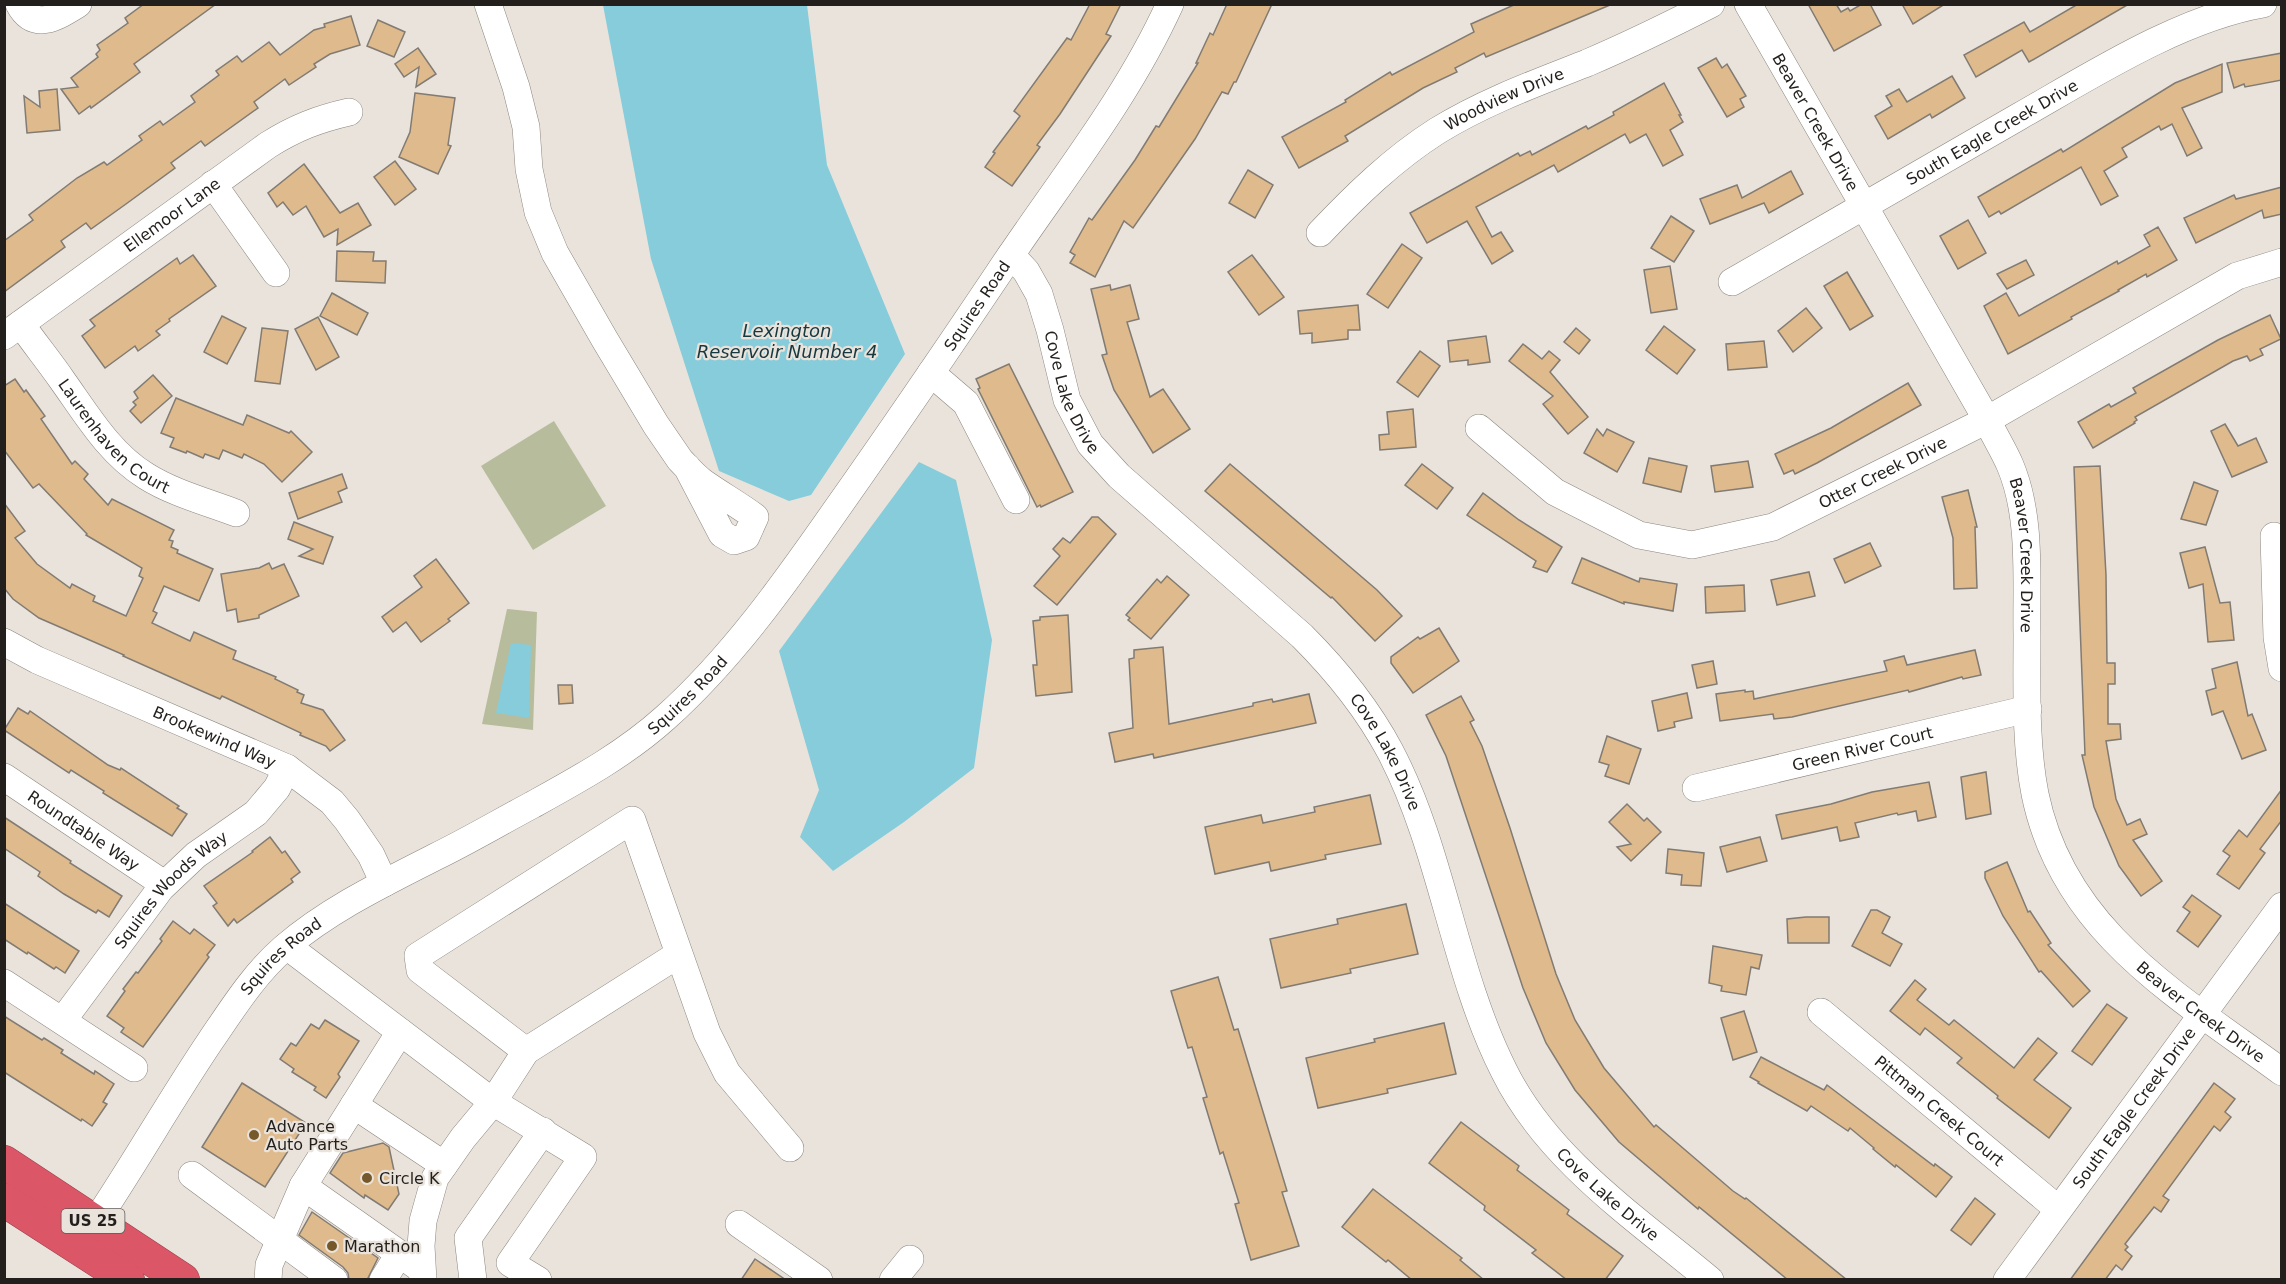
<svg xmlns="http://www.w3.org/2000/svg" width="2286" height="1284" viewBox="0 0 2286 1284" font-family="'DejaVu Sans',sans-serif">
  <style>
    .green { fill: #b7bd9c }
    .water { fill: #86ccdb }
    .building { fill: #deba8c; stroke: #817b73; stroke-width: 1.5 }
    .lines { fill: none; stroke-linecap: round; stroke-linejoin: round }
    .minor-casing { stroke: #8c867e; stroke-width: 28 }
    .highway-casing { stroke: #9a434d; stroke-width: 34 }
    .minor { stroke: #fff; stroke-width: 27 }
    .highway { stroke: #db5667; stroke-width: 33 }
    .poi-dot { fill: #75592b; stroke: #eae3db; stroke-width: 2 }
    .labels { text-anchor: middle; dominant-baseline: central; stroke-width: 4.5; stroke-linejoin: round; paint-order: stroke }
    .shield { fill: #eae3db; stroke: #5e5a55; stroke-width: 1.5 }
    .shield-label { font-size: 15px; font-weight: bold; fill: #221f1c }
    .street-label { font-size: 16px; fill: #221f1c; stroke: #eae3db }
    .poi-label { font-size: 16px; fill: #221f1c; stroke: #eae3db; text-anchor: start }
    .water-label { font-size: 18px; font-style: italic; fill: #163940; stroke: #eae3db }
  </style>
  <rect width="100%" height="100%" fill="#eae3db"/>
  <g class="green">
    <polygon points="554,421 606,506 533,550 481,466"/>
    <polygon points="507,609 537,612 533,730 482,724"/>
  </g>
  <g class="water">
    <polygon points="603,5 807,5 827,165 905,354 811,495 789,501 719,471 651,259"/>
    <polygon points="919,462 956,480 992,640 974,768 904,822 833,871 800,837 819,790 779,651"/>
    <polygon points="511,643 531,645 529,718 496,713"/>
  </g>
  <g class="building">
    <polygon points="144,4 216,4 134,64 140,72 91,108 90,106 79,114 61,89 78,87 71,78 98,57 96,54 100,50 97,45 128,23 125,18"/>
    <polygon points="1090,4 1121,4 1106,34 1111,36 1060,114 1037,145 1040,147 1012,186 985,167 995,153 993,152 1020,116 1014,111 1067,38 1071,40"/>
    <polygon points="1227,4 1272,4 1236,82 1234,82 1228,94 1222,92 1195,139 1133,228 1124,221 1095,277 1070,263 1075,255 1070,252 1089,218 1092,220 1135,160 1156,126 1159,127 1198,63 1196,63 1210,33 1213,35"/>
    <polygon points="1516,4 1610,5 1486,57 1484,53 1455,68 1457,72 1423,88 1345,136 1348,141 1299,168 1282,137 1346,102 1345,100 1390,72 1392,75 1474,32 1471,24"/>
    <polygon points="1808,4 1836,4 1841,12 1848,8 1850,11 1862,4 1870,4 1881,25 1834,51"/>
    <polygon points="1902,4 1945,4 1913,24"/>
    <polygon points="2078,4 2129,4 2029,62 2022,50 1976,77 1964,55 2024,22 2030,32"/>
    <polygon points="351,16 360,45 330,54 314,64 316,67 289,85 285,79 254,102 258,108 205,146 201,141 171,163 175,168 126,204 91,229 86,223 61,241 65,247 4,292 4,241 33,220 29,215 77,178 104,162 107,165 142,140 139,136 160,121 163,125 195,102 191,96 219,75 216,71 237,56 242,62 269,42 280,55 314,30 325,27 324,24"/>
    <polygon points="378,20 405,32 394,57 367,46"/>
    <polygon points="418,48 436,74 416,87 419,67 404,77 395,64"/>
    <polygon points="2282,53 2282,80 2245,87 2244,84 2234,88 2227,63"/>
    <polygon points="1716,58 1722,68 1727,64 1746,96 1740,99 1744,107 1727,117 1698,68"/>
    <polygon points="2222,64 2222,92 2182,108 2202,148 2187,156 2172,124 2161,130 2159,126 2122,148 2127,157 2104,171 2118,196 2101,205 2081,167 2001,214 1999,211 1989,217 1978,197 2061,149 2063,152 2175,83"/>
    <polygon points="1952,76 1965,98 1932,118 1930,114 1888,139 1875,116 1892,106 1886,96 1899,89 1907,102"/>
    <polygon points="1664,83 1681,115 1679,115 1683,122 1670,130 1683,155 1663,166 1646,134 1630,143 1625,134 1558,172 1554,165 1476,207 1492,237 1501,232 1513,251 1492,264 1467,221 1427,243 1410,213 1518,153 1520,156 1530,151 1532,155 1586,126 1588,129 1614,115 1613,112"/>
    <polygon points="57,89 60,130 27,133 24,96 40,107 39,91"/>
    <polygon points="415,93 455,98 448,145 451,146 438,174 399,157 410,132"/>
    <polygon points="395,161 416,189 395,205 374,177"/>
    <polygon points="304,164 340,213 358,203 371,225 337,245 338,229 324,237 306,206 293,215 283,202 277,207 268,193"/>
    <polygon points="1248,170 1273,185 1255,218 1229,203"/>
    <polygon points="1791,171 1803,194 1769,213 1764,203 1710,224 1700,199 1737,185 1742,198"/>
    <polygon points="2282,187 2282,214 2264,218 2262,210 2196,243 2184,218 2234,195 2236,199"/>
    <polygon points="1671,216 1694,231 1674,262 1651,248"/>
    <polygon points="1968,220 1986,253 1958,269 1940,236"/>
    <polygon points="2158,227 2177,260 2147,277 2146,274 2118,290 2119,291 2071,317 2072,319 2008,354 1984,306 2006,293 2019,316 2117,261 2118,264 2150,246 2144,235"/>
    <polygon points="1402,244 1422,258 1388,308 1367,294"/>
    <polygon points="337,251 374,252 373,261 386,261 385,283 336,281"/>
    <polygon points="193,255 216,286 169,319 170,321 156,331 160,335 138,351 135,346 105,368 82,336 95,326 90,320 177,258 180,264"/>
    <polygon points="1252,255 1284,297 1259,315 1228,272"/>
    <polygon points="2026,260 2034,275 2007,289 1997,274"/>
    <polygon points="1670,266 1677,309 1651,313 1644,270"/>
    <polygon points="1847,272 1873,316 1850,330 1824,286"/>
    <polygon points="1110,285 1111,290 1130,285 1139,319 1127,322 1150,397 1163,389 1190,429 1153,453 1114,390 1102,355 1107,354 1091,289"/>
    <polygon points="332,293 368,313 357,335 320,316"/>
    <polygon points="1358,305 1360,330 1348,330 1348,339 1312,343 1312,333 1300,334 1298,311"/>
    <polygon points="1806,308 1822,328 1793,352 1778,331"/>
    <polygon points="2270,315 2281,339 2260,349 2263,355 2250,361 2247,356 2233,361 2135,417 2137,420 2134,422 2135,423 2093,448 2078,422 2109,404 2111,407 2136,393 2133,388 2218,340"/>
    <polygon points="222,316 246,328 227,364 204,352"/>
    <polygon points="318,317 339,357 316,370 295,329"/>
    <polygon points="1664,326 1695,350 1677,374 1646,350"/>
    <polygon points="262,328 288,331 280,384 255,381"/>
    <polygon points="1576,328 1590,340 1579,354 1564,342"/>
    <polygon points="1486,336 1490,362 1468,365 1468,360 1450,362 1448,341"/>
    <polygon points="1764,341 1767,367 1728,370 1726,344"/>
    <polygon points="1523,344 1542,359 1549,351 1560,360 1550,372 1588,417 1568,434 1543,404 1553,396 1509,361"/>
    <polygon points="1420,351 1440,366 1418,397 1397,382"/>
    <polygon points="1009,364 1073,492 1041,507 1040,505 1037,507 978,389 980,388 976,379"/>
    <polygon points="153,375 172,396 141,423 130,411 136,405 133,402 138,398 134,392"/>
    <polygon points="15,379 24,392 26,390 45,416 41,419 72,464 75,461 88,474 84,479 108,505 112,499 174,530 169,540 173,541 171,547 178,550 177,553 213,569 199,601 164,586 153,611 157,613 152,623 190,641 194,632 236,651 233,659 276,677 275,679 298,690 297,692 304,695 301,703 323,710 345,740 330,751 326,746 300,735 301,733 222,696 220,699 204,692 123,656 124,655 39,618 13,599 4,588 4,503 25,531 15,538 37,564 70,588 72,584 95,596 93,601 126,616 143,578 139,576 142,568 86,535 87,534 39,484 33,488 4,450 4,386"/>
    <polygon points="1908,383 1921,405 1817,463 1795,474 1793,470 1784,474 1775,454 1831,428"/>
    <polygon points="176,398 243,425 247,415 289,433 291,431 312,452 282,482 264,464 244,454 242,458 223,450 219,459 205,454 203,458 187,451 186,453 170,447 174,438 161,433"/>
    <polygon points="1413,409 1416,447 1380,450 1379,435 1389,434 1387,412"/>
    <polygon points="2225,424 2238,446 2256,438 2267,462 2232,477 2211,431"/>
    <polygon points="1597,429 1603,436 1607,429 1634,442 1617,472 1584,453"/>
    <polygon points="1649,458 1687,466 1681,492 1643,483"/>
    <polygon points="1748,461 1753,487 1715,492 1711,466"/>
    <polygon points="1230,464 1377,590 1402,616 1375,641 1332,597 1331,598 1205,491"/>
    <polygon points="1422,464 1453,488 1437,509 1405,485"/>
    <polygon points="2100,466 2106,575 2107,663 2115,663 2115,684 2108,684 2108,724 2120,724 2121,739 2106,741 2116,799 2127,825 2140,819 2147,834 2133,840 2162,881 2141,896 2119,866 2094,807 2082,755 2085,755 2074,467"/>
    <polygon points="342,474 347,488 338,492 342,502 298,519 289,493"/>
    <polygon points="2194,482 2218,491 2206,525 2181,519"/>
    <polygon points="1968,490 1977,527 1975,527 1977,588 1954,589 1953,538 1942,497"/>
    <polygon points="1483,493 1519,520 1562,547 1547,572 1533,567 1536,561 1467,515"/>
    <polygon points="1092,517 1098,517 1116,534 1057,605 1034,586 1060,556 1053,549 1063,538 1070,543"/>
    <polygon points="294,522 333,537 323,564 299,556 313,549 288,539"/>
    <polygon points="1870,543 1881,566 1845,583 1834,559"/>
    <polygon points="2205,547 2220,603 2230,602 2234,640 2208,642 2203,584 2189,588 2180,553"/>
    <polygon points="1582,558 1639,582 1640,578 1677,584 1673,611 1624,602 1624,604 1572,583"/>
    <polygon points="436,559 469,603 448,619 450,621 421,642 406,622 393,632 382,617 422,587 414,576"/>
    <polygon points="269,563 272,569 284,564 299,596 259,615 259,618 238,622 236,609 227,611 221,574 259,568"/>
    <polygon points="1809,572 1815,596 1777,605 1771,580"/>
    <polygon points="1167,576 1189,595 1151,639 1128,620 1130,618 1126,615 1157,579 1161,583"/>
    <polygon points="1744,585 1745,611 1706,613 1705,587"/>
    <polygon points="1068,615 1072,692 1036,696 1033,665 1037,665 1033,621 1040,620 1040,617"/>
    <polygon points="1439,628 1459,661 1413,693 1391,663 1391,657 1418,637 1420,639"/>
    <polygon points="1163,647 1169,724 1253,706 1253,703 1272,699 1273,702 1309,694 1316,723 1154,758 1153,754 1115,762 1109,733 1133,728 1129,659 1134,658 1134,650"/>
    <polygon points="1975,650 1981,675 1963,679 1962,677 1909,692 1908,690 1792,717 1774,719 1773,714 1720,721 1716,694 1745,690 1745,692 1753,691 1754,699 1887,671 1884,661 1904,656 1907,665"/>
    <polygon points="1713,661 1717,684 1697,688 1692,665"/>
    <polygon points="2237,662 2248,716 2252,714 2266,750 2242,759 2223,711 2212,715 2206,691 2216,688 2212,669"/>
    <polygon points="558,685 572,685 573,703 559,704"/>
    <polygon points="1687,693 1692,718 1674,722 1675,727 1658,731 1652,701"/>
    <polygon points="1461,696 1474,720 1470,722 1482,746 1510,828 1556,974 1575,1020 1604,1068 1654,1127 1656,1125 1733,1191 1745,1199 1746,1198 1847,1280 1788,1280 1699,1207 1698,1209 1619,1142 1575,1090 1546,1043 1523,988 1446,756 1426,715"/>
    <polygon points="18,708 28,714 30,711 108,765 120,770 121,768 179,806 177,808 187,814 172,836 103,793 104,791 71,770 69,773 4,730"/>
    <polygon points="1607,736 1641,749 1629,784 1605,776 1609,765 1599,762"/>
    <polygon points="1986,772 1991,814 1966,819 1961,777"/>
    <polygon points="1929,782 1936,817 1918,821 1916,811 1898,815 1897,813 1855,823 1859,837 1840,841 1837,827 1782,839 1776,815 1831,804 1872,792"/>
    <polygon points="2282,789 2282,820 2260,849 2265,853 2239,889 2217,874 2230,856 2223,851 2239,830 2247,837"/>
    <polygon points="1370,795 1381,844 1325,855 1326,859 1271,871 1269,862 1215,874 1205,827 1261,815 1263,823 1315,812 1314,807"/>
    <polygon points="1627,804 1644,821 1647,818 1661,832 1631,861 1617,847 1631,844 1609,822"/>
    <polygon points="4,817 71,861 70,863 122,896 109,917 98,910 96,913 64,894 38,876 40,872 4,848"/>
    <polygon points="270,837 282,853 285,851 300,872 291,879 293,882 237,923 234,919 228,926 213,906 217,903 204,886 253,852 252,851"/>
    <polygon points="1760,837 1767,861 1727,872 1720,847"/>
    <polygon points="1668,849 1704,853 1701,886 1681,885 1682,875 1666,873"/>
    <polygon points="2007,862 2028,912 2030,911 2051,943 2048,945 2090,991 2073,1007 2041,971 2039,972 2003,916 1985,878 1985,872"/>
    <polygon points="2192,895 2221,916 2198,947 2177,931 2190,912 2183,907"/>
    <polygon points="4,903 79,951 65,973 56,967 54,969 28,952 27,954 4,939"/>
    <polygon points="1406,904 1418,954 1350,969 1351,973 1281,988 1270,939 1338,924 1337,919"/>
    <polygon points="1871,910 1877,910 1890,917 1882,933 1902,944 1890,966 1852,946"/>
    <polygon points="1806,917 1829,917 1829,943 1788,943 1787,919"/>
    <polygon points="173,921 190,934 194,929 215,945 207,955 209,957 143,1047 121,1032 124,1028 107,1016 125,991 123,989 136,972 138,973 162,941 160,939"/>
    <polygon points="1713,946 1762,955 1759,969 1751,967 1746,995 1721,991 1722,986 1709,983"/>
    <polygon points="1218,977 1234,1030 1238,1029 1270,1135 1287,1191 1282,1192 1299,1246 1251,1260 1235,1204 1239,1203 1223,1152 1220,1154 1203,1098 1207,1097 1192,1047 1188,1048 1171,991"/>
    <polygon points="1915,980 1926,989 1917,1000 1949,1025 1954,1020 2014,1068 2038,1038 2057,1053 2034,1080 2071,1108 2049,1138 1997,1098 1998,1096 1957,1063 1962,1058 1925,1028 1920,1035 1890,1011"/>
    <polygon points="2107,1004 2127,1018 2092,1065 2072,1051"/>
    <polygon points="1744,1011 1757,1052 1733,1060 1721,1018"/>
    <polygon points="4,1016 42,1040 44,1038 63,1050 61,1053 94,1074 95,1071 114,1084 103,1102 107,1104 92,1126 82,1119 81,1121 4,1072"/>
    <polygon points="325,1020 359,1041 338,1074 340,1077 326,1098 314,1090 316,1087 292,1072 294,1069 280,1059 291,1043 296,1046 311,1024 319,1029"/>
    <polygon points="1444,1023 1456,1074 1387,1089 1388,1093 1318,1108 1306,1058 1375,1042 1374,1039"/>
    <polygon points="1761,1057 1824,1090 1827,1085 1934,1166 1935,1164 1952,1177 1936,1197 1896,1165 1895,1167 1873,1149 1874,1148 1850,1128 1848,1131 1811,1106 1807,1111 1758,1083 1759,1082 1750,1077"/>
    <polygon points="242,1083 306,1123 265,1187 202,1147"/>
    <polygon points="2214,1083 2235,1099 2225,1112 2231,1117 2220,1131 2214,1126 2163,1196 2169,1200 2161,1212 2154,1207 2125,1244 2128,1247 2125,1250 2132,1256 2122,1270 2116,1265 2105,1280 2070,1280"/>
    <polygon points="1461,1122 1519,1166 1517,1170 1569,1210 1567,1214 1623,1256 1605,1280 1567,1280 1532,1253 1536,1250 1484,1210 1485,1206 1429,1163"/>
    <polygon points="383,1143 389,1147 399,1194 388,1210 365,1195 364,1198 330,1173 343,1153"/>
    <polygon points="1373,1189 1462,1258 1460,1260 1484,1280 1412,1280 1388,1260 1386,1262 1342,1227"/>
    <polygon points="1975,1198 1995,1214 1971,1245 1951,1230"/>
    <polygon points="312,1212 378,1258 367,1280 349,1280 348,1273 343,1267 299,1235"/>
    <polygon points="755,1259 786,1280 741,1280"/>
  </g>
  <g class="lines">
    <g class="minor-casing">
      <g id="minor">
        <path d="M19,4C34,32 57,17 78,4"/>
        <path d="M488,4L516,87L526,127L529,169L538,212L555,253L605,340L656,425L680,460C688,468 695,477 704,483C721,495 739,505 755,517L746,537L734,541L722,534L687,467"/>
        <path id="s1" d="M1748,4L1987,420C1994,435 2003,449 2010,465C2032,517 2026,579 2027,635C2027,688 2025,743 2035,794C2063,931 2177,995 2282,1072"/>
        <polyline points="213,184 276,273"/>
        <path id="s2" d="M1320,233C1356,195 1393,159 1437,131C1484,102 1536,83 1587,63C1629,45 1670,25 1711,4"/>
        <path id="s3" d="M1011,255L1026,271L1039,294L1050,330L1067,400L1090,444L1119,476L1302,636C1336,670 1367,708 1390,751C1443,852 1453,970 1504,1071C1548,1160 1636,1218 1710,1280"/>
        <path id="s4" d="M1732,282C1828,226 1924,171 2020,116C2092,75 2181,18 2263,4"/>
        <path id="s5" d="M21,324C34,343 49,361 62,380C87,415 109,453 146,476C173,493 207,502 236,513"/>
        <path id="s6" d="M4,336L268,145C295,128 318,119 349,112"/>
        <polyline points="931,373 966,403 1016,500"/>
        <path id="s7" d="M1479,428L1555,492L1639,535L1692,545L1773,527L1987,420L2237,276L2282,262"/>
        <polyline points="2274,536 2277,637 2282,668"/>
        <path id="s8" d="M4,642L37,660L287,768L332,802L347,820L371,855L384,883"/>
        <path id="s9" d="M4,777L164,884"/>
        <path id="s10" d="M1696,788L2028,709"/>
        <polyline points="287,946 493,1102 463,1138 435,1178 423,1221 421,1246 423,1280"/>
        <polyline points="679,954 526,1051 420,970 418,956 632,820 707,1033 727,1073 790,1148"/>
        <polyline points="4,983 134,1068"/>
        <path id="s11" d="M1821,1012L2058,1209"/>
        <path id="s12" d="M63,1020L161,888L196,855L256,813L277,788L287,768"/>
        <polyline points="526,1051 493,1102 583,1157 510,1263 538,1280"/>
        <polyline points="354,1105 444,1165"/>
        <polyline points="192,1175 334,1280"/>
        <polyline points="303,1186 421,1269"/>
        <polyline points="739,1224 819,1280"/>
        <path id="s13" d="M84,1239C129,1174 167,1105 211,1040C233,1008 254,974 284,948C328,910 384,883 435,857C468,841 500,822 532,805C579,779 625,754 665,718C732,658 785,583 836,510C891,432 945,353 998,274C1057,185 1126,101 1170,4"/>
        <polyline points="268,1280 269,1265 303,1186 400,1032"/>
        <polyline points="383,1280 399,1254"/>
        <polyline points="473,1280 468,1238 543,1131"/>
        <polyline points="893,1280 910,1259"/>
        <path id="s14" d="M2007,1280L2282,906"/>
      </g>
    </g>
    <g class="highway-casing">
      <g id="highway">
        <polyline points="4,1162 183,1280"/>
        <polyline points="4,1200 128,1280"/>
      </g>
    </g>
    <use href="#minor" class="minor"/>
    <use href="#highway" class="highway"/>
  </g>
  <g class="poi-dot">
    <circle cx="254" cy="1135" r="6"/>
    <circle cx="367" cy="1178" r="6"/>
    <circle cx="332" cy="1246" r="6"/>
  </g>
  <g class="labels">
    <rect class="shield" x="61.5" y="1209" width="63" height="24" rx="4.5"/>
    <g class="shield-label">
      <text x="93" y="1221">US 25</text>
    </g>
    <g class="street-label">
      <text stroke="none"><textPath href="#s2" startOffset="230">Woodview Drive</textPath></text>
      <text stroke="none"><textPath href="#s1" startOffset="136">Beaver Creek Drive</textPath></text>
      <text stroke="none"><textPath href="#s4" startOffset="300">South Eagle Creek Drive</textPath></text>
      <text stroke="none"><textPath href="#s6" startOffset="207">Ellemoor Lane</textPath></text>
      <text stroke="none"><textPath href="#s13" startOffset="1318">Squires Road</textPath></text>
      <text stroke="none"><textPath href="#s3" startOffset="152">Cove Lake Drive</textPath></text>
      <text stroke="none"><textPath href="#s5" startOffset="147">Laurenhaven Court</textPath></text>
      <text stroke="none"><textPath href="#s7" startOffset="453">Otter Creek Drive</textPath></text>
      <text stroke="none"><textPath href="#s1" startOffset="622">Beaver Creek Drive</textPath></text>
      <text stroke="none"><textPath href="#s13" startOffset="832">Squires Road</textPath></text>
      <text stroke="none"><textPath href="#s8" startOffset="231">Brookewind Way</textPath></text>
      <text stroke="none"><textPath href="#s10" startOffset="171">Green River Court</textPath></text>
      <text stroke="none"><textPath href="#s3" startOffset="638">Cove Lake Drive</textPath></text>
      <text stroke="none"><textPath href="#s9" startOffset="96">Roundtable Way</textPath></text>
      <text stroke="none"><textPath href="#s12" startOffset="170">Squires Woods Way</textPath></text>
      <text stroke="none"><textPath href="#s13" startOffset="346">Squires Road</textPath></text>
      <text stroke="none"><textPath href="#s1" startOffset="1143">Beaver Creek Drive</textPath></text>
      <text stroke="none"><textPath href="#s14" startOffset="214">South Eagle Creek Drive</textPath></text>
      <text stroke="none"><textPath href="#s11" startOffset="154">Pittman Creek Court</textPath></text>
      <text stroke="none"><textPath href="#s3" startOffset="1142">Cove Lake Drive</textPath></text>
    </g>
    <g class="poi-label">
      <text x="266" y="1126">Advance<tspan x="266" dy="18">Auto Parts</tspan></text>
      <text x="379" y="1178">Circle K</text>
      <text x="344" y="1246">Marathon</text>
    </g>
    <g class="water-label">
      <text x="787" y="330">Lexington<tspan x="787" dy="21">Reservoir Number 4</tspan></text>
    </g>
  </g>
  <rect width="2286" height="1284" fill="none" stroke="#221f1c" stroke-width="12"/>
</svg>
